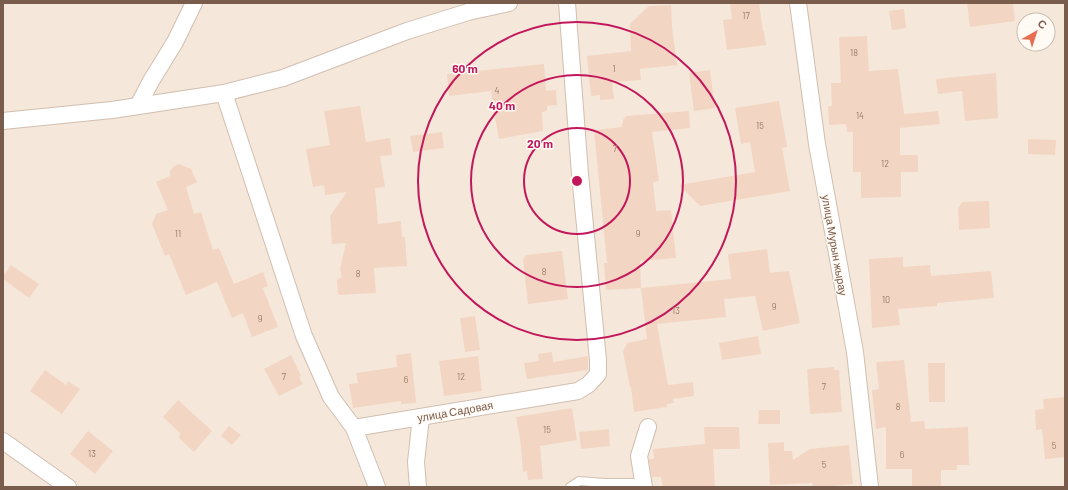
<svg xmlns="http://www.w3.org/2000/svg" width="1068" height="490" viewBox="0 0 1068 490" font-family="Barlow,sans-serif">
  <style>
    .residential { fill: #f5e8da; fill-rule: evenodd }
    .building { fill: #f3d5c3 }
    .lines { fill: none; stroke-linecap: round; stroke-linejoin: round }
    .lane-casing { stroke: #d1beb0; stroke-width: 10 }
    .street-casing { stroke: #d1beb0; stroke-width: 18 }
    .lane { stroke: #fff; stroke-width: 8 }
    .street { stroke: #fff; stroke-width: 16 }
    .ring { fill: none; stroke: #c2185b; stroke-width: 2 }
    .labels { text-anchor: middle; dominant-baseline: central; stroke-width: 3; stroke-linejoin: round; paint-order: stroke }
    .number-label { font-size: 9px; fill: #987a6a }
    .street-label { font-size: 11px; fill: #7a5c4d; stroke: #fffaf3 }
    .centre { fill: #c2185b; stroke: #fffaf3; stroke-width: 2 }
    .ring-label { font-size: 12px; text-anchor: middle; font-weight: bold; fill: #c2185b; stroke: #fffaf3; stroke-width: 3; stroke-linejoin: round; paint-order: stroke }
  </style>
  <rect width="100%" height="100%" fill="#fdf6ec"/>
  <path class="residential" d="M3,3H1065V487H3ZM1024,20H1048V44H1024Z"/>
  <g class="building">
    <polygon points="730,3 759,3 763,31 764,31 766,45 727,50 723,20 732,19"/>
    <polygon points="967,3 1013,3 1015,21 970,27"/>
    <polygon points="671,5 672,27 677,65 640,69 641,80 612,82 614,99 600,100 600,95 591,96 587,56 631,51 630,24 649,6"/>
    <polygon points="904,9 906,28 892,30 889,11"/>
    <polygon points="867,36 869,71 898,69 904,114 938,111 940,124 900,128 900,155 918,155 918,172 901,172 901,197 861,198 861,172 853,172 853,132 847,132 846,124 829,125 828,106 832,106 831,83 841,83 839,37"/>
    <polygon points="544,64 546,91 556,90 557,105 547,106 547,111 542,112 543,131 499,139 495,117 494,117 491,91 449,96 447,74"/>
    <polygon points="710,70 715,108 694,111 689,73"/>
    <polygon points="996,73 998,118 965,121 962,91 938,94 936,79"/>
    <polygon points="779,101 787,147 782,148 790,191 700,206 679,185 755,172 750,142 741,144 735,108"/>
    <polygon points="360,106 366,142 390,138 392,155 380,156 385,187 375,188 378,224 401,221 402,237 405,237 407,266 374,268 376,293 338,295 337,280 342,277 340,269 346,243 332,244 330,216 347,192 325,195 324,185 313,187 306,149 330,145 324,111"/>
    <polygon points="689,111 690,128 652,132 659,181 653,182 656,211 671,210 676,258 640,261 641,288 606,290 604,263 607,263 594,130 622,127 623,120 626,116"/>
    <polygon points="442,132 444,148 413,152 410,136"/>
    <polygon points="1028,139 1056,140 1055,155 1028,154"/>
    <polygon points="179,164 191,169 197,182 186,187 194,214 201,212 213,250 219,248 234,284 263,272 268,286 263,288 278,327 252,337 243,313 232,318 217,282 186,295 169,254 165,256 152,224 156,214 168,210 156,182 170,176 170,171 174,166"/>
    <polygon points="989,201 990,228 959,230 958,208 962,202"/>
    <polygon points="767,249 770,273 789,271 800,323 763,331 755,296 724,299 726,317 657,324 668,385 693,382 694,396 673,399 674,403 667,404 667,407 634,412 631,387 630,387 623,352 627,343 647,339 641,288 731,279 728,254"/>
    <polygon points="562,251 568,299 528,304 523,260 526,255"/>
    <polygon points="903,257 903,267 930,265 931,276 991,271 994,298 937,303 937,306 898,309 900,325 872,328 869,259"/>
    <polygon points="11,265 39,284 29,298 3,279 3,276"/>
    <polygon points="475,316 480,350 465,352 460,318"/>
    <polygon points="758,336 761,354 722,360 719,343"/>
    <polygon points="552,352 553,362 588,356 588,370 527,379 524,363 539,361 538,354"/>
    <polygon points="411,353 416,403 401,404 401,401 353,408 349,384 358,383 356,373 397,367 396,355"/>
    <polygon points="291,355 301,376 299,377 303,384 279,396 264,369"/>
    <polygon points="478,356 482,391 444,396 439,361"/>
    <polygon points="904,360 911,422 924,421 925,429 968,427 969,465 957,465 957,470 941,470 941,487 912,487 912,469 886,469 886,427 876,429 872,390 879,389 876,362"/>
    <polygon points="928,363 945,363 945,402 929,402"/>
    <polygon points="834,367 834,370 839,370 842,412 810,414 807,369"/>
    <polygon points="45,370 66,385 68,381 80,389 62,414 30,391"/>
    <polygon points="1065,397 1065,457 1045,459 1042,429 1036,430 1035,410 1044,409 1043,399"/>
    <polygon points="178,400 212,431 194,452 178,437 181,434 163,417"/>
    <polygon points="572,408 577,440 540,446 543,479 528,480 527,471 523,472 521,445 516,417"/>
    <polygon points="759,410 780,410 780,424 758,424"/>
    <polygon points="229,426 241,435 232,445 221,436"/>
    <polygon points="704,427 739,427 740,449 713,449 715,487 663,487 661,477 652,477 649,459 654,459 653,449 705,444"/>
    <polygon points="609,429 610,446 581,449 579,432"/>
    <polygon points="88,431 113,451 95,474 70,454"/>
    <polygon points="784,442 784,451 792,451 793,460 810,449 849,445 853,484 824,487 813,487 812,483 770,485 768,443"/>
  </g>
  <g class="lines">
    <g class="lane-casing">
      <polyline id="lane" points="570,487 579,481 605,483 644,483"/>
    </g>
    <g class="street-casing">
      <g id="street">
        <polyline points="798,3 817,144 855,352 870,487"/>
        <polyline points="224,93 304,336 331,397 354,428"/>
        <polyline points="138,106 151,81 175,42 194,3"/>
        <polyline points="3,121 112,110 224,93 283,78 407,31 468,12 509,3"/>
        <polyline points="3,441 68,487"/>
        <polyline points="377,487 354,428 578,391 589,384 598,374 598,360 580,174 567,3"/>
        <polyline points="418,487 416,462 421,417"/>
        <polyline points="644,487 639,456 648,427"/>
      </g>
    </g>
    <use href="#lane" class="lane"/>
    <use href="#street" class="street"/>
  </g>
  <g class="ring">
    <circle cx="577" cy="181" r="53"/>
    <circle cx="577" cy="181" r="106"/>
    <circle cx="577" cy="181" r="159"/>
  </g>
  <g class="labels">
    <g class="number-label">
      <text x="746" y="15">17</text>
      <text x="854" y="52">18</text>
      <text x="614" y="68">1</text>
      <text x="497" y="90">4</text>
      <text x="860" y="115">14</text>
      <text x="760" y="125">15</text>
      <text x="615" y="148">7</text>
      <text x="885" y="163">12</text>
      <text x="178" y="233">11</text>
      <text x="638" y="233">9</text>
      <text x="544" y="271">8</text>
      <text x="358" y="273">8</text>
      <text x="886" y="299">10</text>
      <text x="774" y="306">9</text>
      <text x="676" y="310">13</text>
      <text x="260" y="318">9</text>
      <text x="284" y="376">7</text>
      <text x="461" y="376">12</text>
      <text x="406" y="379">6</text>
      <text x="824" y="386">7</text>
      <text x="898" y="406">8</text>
      <text x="547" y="429">15</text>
      <text x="1054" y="445">5</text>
      <text x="92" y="453">13</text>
      <text x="902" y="454">6</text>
      <text x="824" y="464">5</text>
    </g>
    <g class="street-label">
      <text transform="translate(835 245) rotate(80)">улица Мурын жырау</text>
      <text transform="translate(455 411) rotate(-10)">улица Садовая</text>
    </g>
  </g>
  <circle cx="577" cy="181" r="6" class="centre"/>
  <g class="ring-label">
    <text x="465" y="73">60 m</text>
    <text x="502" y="110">40 m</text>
    <text x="540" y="148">20 m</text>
  </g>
  <rect width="1068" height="490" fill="none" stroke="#7a5c4d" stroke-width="8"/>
  <g transform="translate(1036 32) rotate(39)"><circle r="19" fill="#fffaf3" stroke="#cabbb1"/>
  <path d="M0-3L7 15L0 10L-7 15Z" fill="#e76f51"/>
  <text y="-6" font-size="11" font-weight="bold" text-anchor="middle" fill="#7a5c4d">С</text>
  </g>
</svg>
